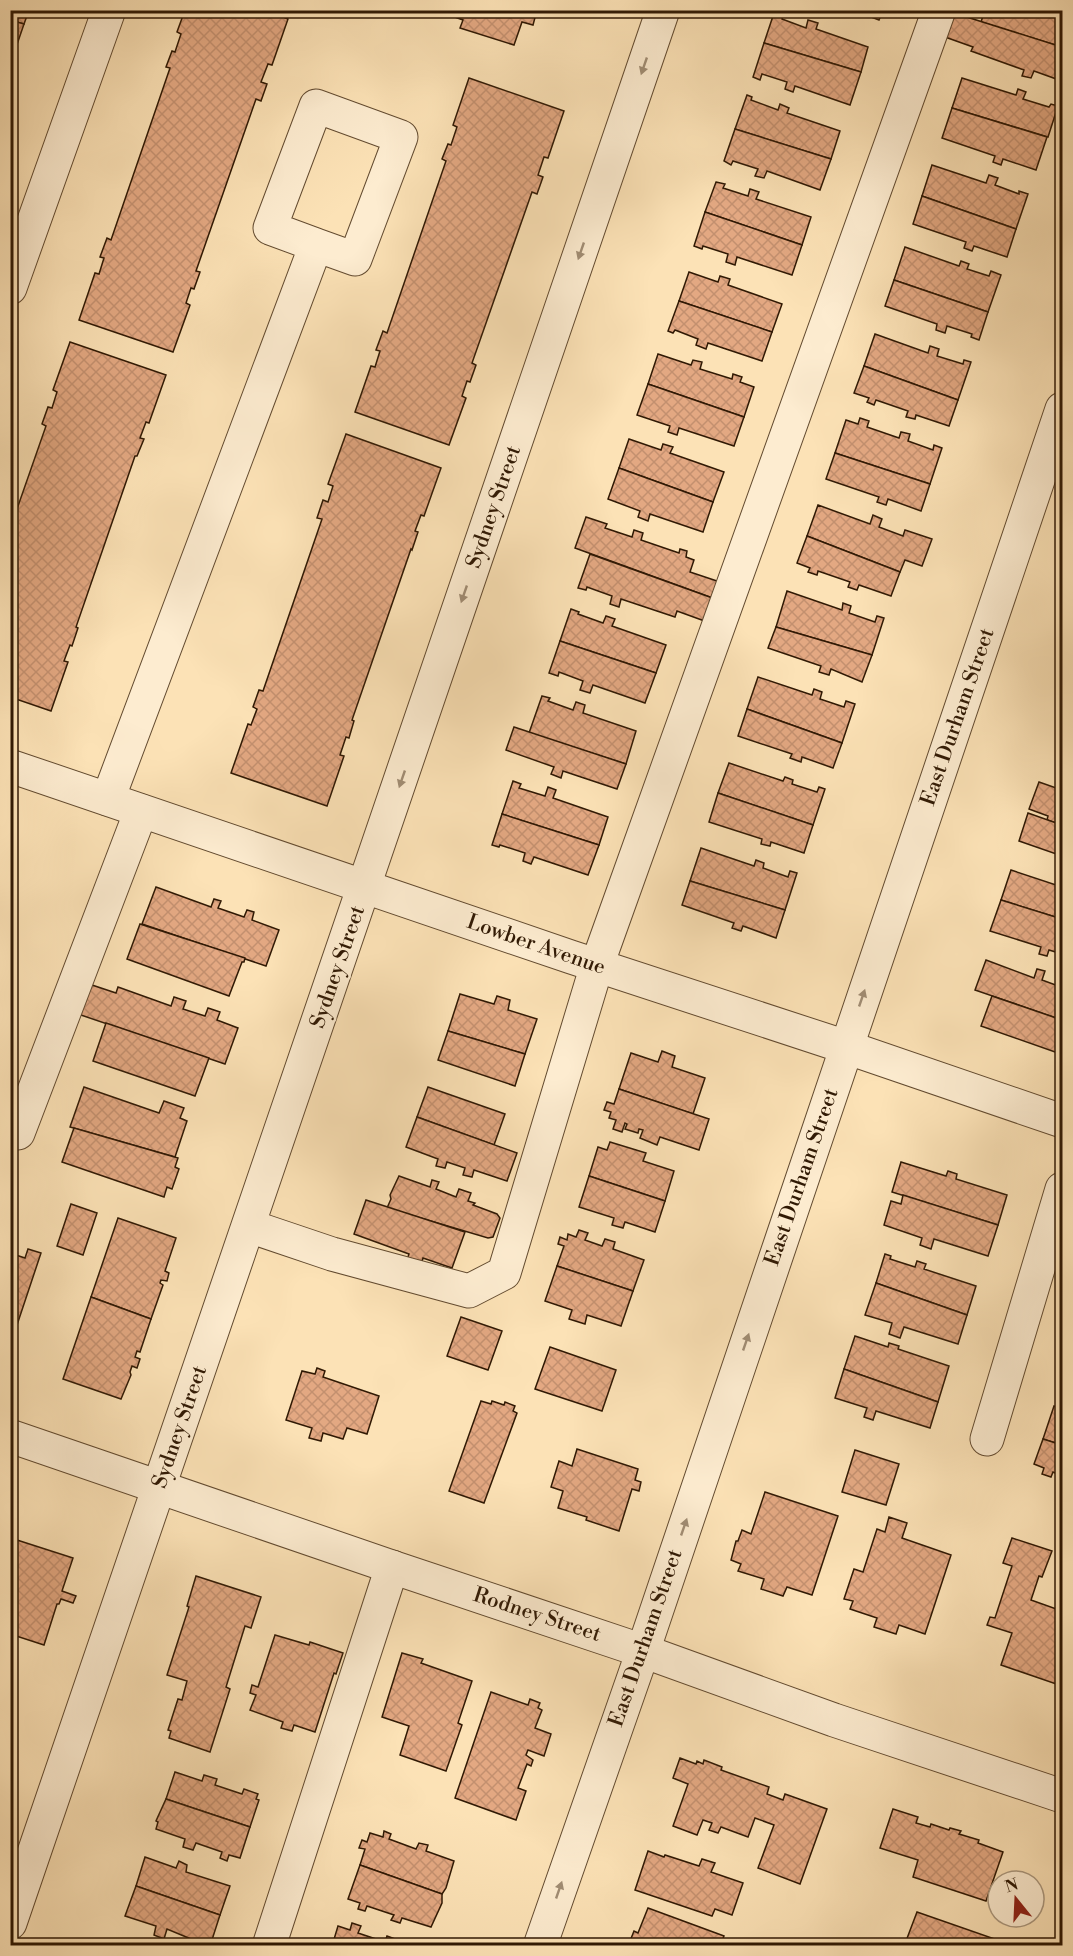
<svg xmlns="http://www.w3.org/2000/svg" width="1073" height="1956" viewBox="0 0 1073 1956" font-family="'Libre Bodoni',serif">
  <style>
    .building { fill: url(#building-cross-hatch); stroke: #301904; stroke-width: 1.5 }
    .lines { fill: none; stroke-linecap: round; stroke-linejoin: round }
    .minor-casing { stroke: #634b30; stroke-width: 35 }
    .minor { stroke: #fdecd0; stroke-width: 33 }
    .oneway { fill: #a18d74 }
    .labels { text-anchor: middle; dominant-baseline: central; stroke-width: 5; stroke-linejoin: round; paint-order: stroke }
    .street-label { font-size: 21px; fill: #301904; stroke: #fdecd0 }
  </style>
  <defs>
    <pattern id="building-cross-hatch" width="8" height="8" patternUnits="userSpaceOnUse" patternTransform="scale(1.5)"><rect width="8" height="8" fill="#e3a882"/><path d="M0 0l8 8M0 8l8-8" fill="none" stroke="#c3906f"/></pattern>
  </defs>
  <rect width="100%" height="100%" fill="#fce2b6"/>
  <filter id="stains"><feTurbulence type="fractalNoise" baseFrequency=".00333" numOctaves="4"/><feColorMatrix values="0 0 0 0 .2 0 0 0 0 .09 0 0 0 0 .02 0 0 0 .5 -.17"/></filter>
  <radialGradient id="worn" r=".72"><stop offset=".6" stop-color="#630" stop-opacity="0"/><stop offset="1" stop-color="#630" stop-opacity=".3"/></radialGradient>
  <g class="building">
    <polygon points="10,10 29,10 24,24 10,20"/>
    <polygon points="185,10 265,10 288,19 272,65 268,64 261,82 267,84 261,101 256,99 196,271 200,272 194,289 191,288 186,303 190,305 173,352 79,320 95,273 99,274 104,258 100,257 107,238 111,240 170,68 166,67 172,51 175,52 181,34 177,32"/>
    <polygon points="454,10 537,10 533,25 522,22 514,45 460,28 463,20 452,16"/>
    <polygon points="853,10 883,10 879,20"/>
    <polygon points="985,10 1055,10 1054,13 1062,16 1062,47 981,22"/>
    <polygon points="774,13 783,15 782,19 806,28 808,20 818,23 816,29 868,47 861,72 764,43"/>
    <polygon points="954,13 1062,47 1062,84 1058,82 1059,80 1034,71 1031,78 1022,76 1024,70 971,51 973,47 945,37"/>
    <polygon points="10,20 24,24 11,62 10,62"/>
    <polygon points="764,43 861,72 850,105 795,86 793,92 785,89 787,82 762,74 760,80 753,77"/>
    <polygon points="469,78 564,111 548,158 544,157 538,175 543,177 537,194 532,192 472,363 476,365 470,382 467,381 462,396 466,398 449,445 355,412 371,366 375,367 380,351 376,350 383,331 387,333 446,161 442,159 448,144 451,145 457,127 453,125"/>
    <polygon points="962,78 1016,95 1018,89 1026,92 1023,99 1049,107 1051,104 1058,106 1048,137 952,108"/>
    <polygon points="747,95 752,97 751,100 778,110 780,104 789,108 787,113 840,131 831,159 735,129"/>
    <polygon points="952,108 1047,137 1036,170 1003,159 1001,165 993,162 995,156 942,138"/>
    <polygon points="735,129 831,159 820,190 767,171 764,178 755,176 758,169 733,161 731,165 724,161"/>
    <polygon points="932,165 986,183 989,175 998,178 995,185 1019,194 1019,191 1028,194 1016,229 922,196"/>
    <polygon points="716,182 725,184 723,188 748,196 750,189 759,192 756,199 811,217 802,245 705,212"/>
    <polygon points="922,196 1016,229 1007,257 974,246 972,251 964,248 966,242 913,224"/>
    <polygon points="705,212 802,245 792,275 737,257 735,265 726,262 728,254 703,246 702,249 694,246"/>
    <polygon points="905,247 959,266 961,261 969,264 967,269 989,276 991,271 1001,275 988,312 894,280"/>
    <polygon points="689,272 718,282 720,276 730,279 728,285 782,304 772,332 679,301"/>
    <polygon points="894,280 988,312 979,340 971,337 972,334 947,326 945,333 936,330 937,324 885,306"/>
    <polygon points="679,301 772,332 762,361 708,343 706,349 696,345 698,339 675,330 673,333 668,331"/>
    <polygon points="875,334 928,353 930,346 939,349 937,356 963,364 964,360 971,362 958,400 864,366"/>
    <polygon points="70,342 166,375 149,423 146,422 140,438 144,439 137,456 135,456 76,627 78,628 72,646 70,645 64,661 68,662 51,711 10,697 10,529 46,426 42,424 48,407 52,408 57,392 53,390"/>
    <polygon points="658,354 691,365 693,360 702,362 700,369 732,379 733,374 742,377 740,382 754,387 744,417 648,384"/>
    <polygon points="864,366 958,400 949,426 916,415 915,419 906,417 908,411 876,400 874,405 867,402 869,398 854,393"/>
    <polygon points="648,384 744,417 734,446 679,428 677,435 668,432 670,426 637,415"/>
    <polygon points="860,418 869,421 867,427 899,438 901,432 910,434 908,441 933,450 934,445 942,448 930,484 835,453 846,420 858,424"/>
    <polygon points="346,434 441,468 424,516 421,515 415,531 418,532 412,550 411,549 352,720 354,721 349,738 346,737 340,755 344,756 327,806 231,773 248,724 251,725 257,709 253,707 259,690 263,691 322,519 317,518 323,500 328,502 333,486 328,484"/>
    <polygon points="629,439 661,450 663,444 673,447 670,453 724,472 713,502 619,468"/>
    <polygon points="835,453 930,484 921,511 888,499 886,505 877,502 879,497 826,479"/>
    <polygon points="619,468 713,502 703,532 650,514 648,521 638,517 640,511 608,499"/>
    <polygon points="818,505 870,524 873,515 882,519 879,527 903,536 905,530 932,539 922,566 905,560 900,572 807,536"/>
    <polygon points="586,517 607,524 605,528 632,537 634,530 643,533 641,540 679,553 680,549 687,551 686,557 694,560 690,572 723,583 718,600 575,548"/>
    <polygon points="807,536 900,572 891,596 859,585 857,590 848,587 850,582 818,571 817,575 808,572 810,568 797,563"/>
    <polygon points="590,554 718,600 710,623 677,611 675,617 621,599 619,607 610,604 612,596 587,587 586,590 578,588"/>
    <polygon points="787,591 842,610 843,603 851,606 849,613 875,622 877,616 884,618 872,655 776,627"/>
    <polygon points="571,609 579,612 578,614 603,623 606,616 615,619 612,626 666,645 656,673 560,641"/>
    <polygon points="776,627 872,655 862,682 831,669 829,675 819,672 821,666 768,648"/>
    <polygon points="560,641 656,673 645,703 593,685 590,693 580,690 583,681 559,672 558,676 549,673"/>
    <polygon points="758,677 812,695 814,689 822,692 820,699 844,707 846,701 855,704 842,743 747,709"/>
    <polygon points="542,696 550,698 548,701 573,710 576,702 585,705 583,713 636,731 626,764 529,733"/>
    <polygon points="747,709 842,743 833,768 802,757 801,762 790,758 792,754 738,736"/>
    <polygon points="514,727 626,764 617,789 563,771 561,778 551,774 554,767 506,750"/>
    <polygon points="729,763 783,781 785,777 793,780 792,784 817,792 819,787 825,789 813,825 718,793"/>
    <polygon points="513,781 521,784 519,788 545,796 548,787 556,790 553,798 608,817 599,845 502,814"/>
    <polygon points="1039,782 1062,790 1062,825 1047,820 1048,816 1029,809"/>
    <polygon points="718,793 813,825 804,853 771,842 770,846 761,844 762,839 709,822"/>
    <polygon points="1028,813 1062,825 1062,856 1019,841"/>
    <polygon points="502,814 599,845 588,875 534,857 531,864 523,861 525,853 500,845 499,847 492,845"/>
    <polygon points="701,848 754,866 756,860 764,863 763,868 788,877 790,871 797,873 785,910 690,881"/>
    <polygon points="1011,870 1062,887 1062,885 1062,919 1001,900"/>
    <polygon points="690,881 785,910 776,938 743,926 741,931 732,928 734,923 682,905"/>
    <polygon points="156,887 211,907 214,899 221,901 218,908 244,917 247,910 254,912 252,920 279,930 266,966 142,924"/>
    <polygon points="1001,900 1062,919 1062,954 1049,950 1047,956 1039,954 1041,947 990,931"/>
    <polygon points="140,924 245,958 244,962 242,962 229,996 127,959"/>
    <polygon points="986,960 1034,978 1037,969 1045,971 1042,980 1061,987 1062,981 1062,1020 975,990"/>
    <polygon points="86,983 116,993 118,987 171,1006 174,997 186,1001 183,1009 205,1016 208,1008 220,1012 217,1020 238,1028 225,1064 75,1013"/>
    <polygon points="460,994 494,1004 497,996 510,1000 508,1010 537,1019 525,1054 448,1031"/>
    <polygon points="992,996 1062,1020 1062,1039 1058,1053 981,1026"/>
    <polygon points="106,1023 209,1058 195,1096 93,1061"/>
    <polygon points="448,1031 525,1054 515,1086 438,1060"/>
    <polygon points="662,1051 675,1056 672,1067 705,1078 693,1114 619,1089 631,1053 658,1062"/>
    <polygon points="84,1087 159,1113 164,1101 184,1108 180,1118 187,1121 175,1157 70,1127"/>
    <polygon points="428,1087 505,1114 494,1145 417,1117"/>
    <polygon points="619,1089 709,1119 699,1150 660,1137 657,1145 640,1138 643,1130 639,1129 638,1133 625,1129 627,1124 625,1123 622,1132 613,1129 616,1120 609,1118 611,1112 604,1110 607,1102 614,1104"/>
    <polygon points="417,1117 517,1153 507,1181 474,1170 472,1177 463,1175 465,1168 447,1162 445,1168 436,1166 438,1159 406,1147"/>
    <polygon points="74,1128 178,1158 175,1167 179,1169 172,1189 167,1187 164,1197 62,1162"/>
    <polygon points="610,1142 646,1153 643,1161 674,1171 665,1201 589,1176 598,1147 607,1150"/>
    <polygon points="901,1162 946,1176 948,1171 957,1174 956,1179 1007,1195 998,1225 892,1192"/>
    <polygon points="399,1176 430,1187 432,1180 439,1182 436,1189 456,1197 459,1189 471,1193 468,1201 475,1203 473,1205 497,1214 500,1218 493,1237 488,1238 387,1208 391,1199 390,1195"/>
    <polygon points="589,1176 665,1201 655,1232 625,1222 623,1228 612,1225 614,1218 579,1207"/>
    <polygon points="903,1195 998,1225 988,1256 934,1239 931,1249 920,1245 922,1238 884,1225 891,1201 901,1204"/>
    <polygon points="366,1200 465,1232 452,1268 423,1258 419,1271 405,1266 409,1254 354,1234"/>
    <polygon points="71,1204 97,1213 83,1255 57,1246"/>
    <polygon points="118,1218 176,1238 165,1271 169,1273 167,1281 161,1280 160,1283 163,1285 151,1319 91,1297"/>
    <polygon points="579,1230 588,1233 585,1240 602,1246 605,1239 615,1242 613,1249 644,1260 633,1291 557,1266 564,1246 558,1244 560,1237 567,1240 568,1234 576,1237"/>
    <polygon points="28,1249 41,1253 10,1346 10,1253 25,1258"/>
    <polygon points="885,1254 891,1256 890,1259 915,1267 917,1261 926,1264 924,1269 976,1286 967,1315 876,1283"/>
    <polygon points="557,1266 633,1291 621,1326 587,1315 585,1324 569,1319 572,1310 545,1301"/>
    <polygon points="876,1283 967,1315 958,1344 904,1327 900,1338 889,1334 892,1323 865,1315"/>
    <polygon points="91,1297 151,1319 140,1352 137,1351 135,1357 140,1359 137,1368 132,1366 130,1372 131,1375 121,1399 63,1379"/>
    <polygon points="461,1317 502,1331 488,1370 447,1356"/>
    <polygon points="855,1336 888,1347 889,1343 899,1346 898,1349 949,1366 938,1402 844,1369"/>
    <polygon points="550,1347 616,1370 602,1411 535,1389"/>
    <polygon points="317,1368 325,1371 323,1377 379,1396 367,1434 347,1428 343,1439 323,1433 321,1441 309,1438 312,1428 286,1420 302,1371 315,1374"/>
    <polygon points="844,1369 938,1402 930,1428 876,1411 873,1420 864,1417 867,1408 835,1398"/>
    <polygon points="481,1401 491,1404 492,1401 504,1405 505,1402 515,1406 513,1411 517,1413 484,1503 449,1491"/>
    <polygon points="1054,1406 1062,1409 1062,1445 1043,1439"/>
    <polygon points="1043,1439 1062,1445 1062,1476 1053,1472 1051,1477 1042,1474 1044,1468 1034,1464"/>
    <polygon points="577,1449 638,1469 635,1480 641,1482 639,1491 632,1489 619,1531 586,1520 587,1517 558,1508 563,1491 551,1487 559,1461 572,1466"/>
    <polygon points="855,1450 899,1464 886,1505 842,1492"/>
    <polygon points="765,1492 838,1516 812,1595 787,1587 783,1596 761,1589 764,1579 738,1571 741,1564 731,1560 736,1541 738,1541 742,1530 751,1534"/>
    <polygon points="889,1517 907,1523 902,1538 951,1555 925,1634 899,1625 896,1634 874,1627 877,1618 850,1609 853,1601 844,1599 854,1569 863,1572 877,1529 885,1532"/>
    <polygon points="1012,1538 1052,1551 1042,1577 1039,1576 1031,1600 1062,1611 1062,1686 1001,1665 1012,1633 987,1625 990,1617 995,1618 1012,1566 1003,1563"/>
    <polygon points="17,1540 73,1558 62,1591 76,1596 73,1603 61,1599 59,1604 57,1604 44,1645 10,1634 10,1558"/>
    <polygon points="196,1576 261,1597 251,1628 245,1626 226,1687 230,1689 210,1752 169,1738 171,1731 168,1730 178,1699 182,1700 187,1681 167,1675 189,1607 187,1606"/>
    <polygon points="275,1635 309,1645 310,1642 343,1653 336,1674 334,1673 315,1732 294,1725 292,1731 281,1728 283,1722 250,1710 256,1695 250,1693 252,1685 258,1687"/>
    <polygon points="402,1653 423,1659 421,1663 472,1681 458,1723 462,1725 446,1771 400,1755 409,1726 382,1717"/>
    <polygon points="491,1692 528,1705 530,1699 540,1703 538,1708 542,1710 535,1728 551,1734 544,1756 528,1750 526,1755 533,1760 531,1766 527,1764 518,1788 526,1791 516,1820 455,1798"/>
    <polygon points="680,1758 696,1764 697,1761 703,1764 704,1760 722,1767 721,1770 769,1787 767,1794 783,1800 785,1794 827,1809 800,1884 758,1868 774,1825 755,1818 748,1837 721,1827 718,1833 709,1830 712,1823 703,1820 697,1835 673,1826 688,1784 673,1778"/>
    <polygon points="175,1772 202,1781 204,1775 217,1779 215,1785 242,1794 244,1789 258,1794 256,1799 259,1800 250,1827 166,1799"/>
    <polygon points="166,1799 250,1827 240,1858 229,1855 227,1861 220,1858 222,1852 196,1843 193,1850 183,1847 185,1839 156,1829 158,1822 156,1821"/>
    <polygon points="893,1809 918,1817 916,1823 930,1827 931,1824 949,1830 950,1828 961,1831 959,1834 979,1840 978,1843 1003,1852 986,1901 913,1877 918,1860 880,1848"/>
    <polygon points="384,1831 391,1834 389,1839 416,1849 419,1843 428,1845 426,1851 454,1861 446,1888 442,1894 360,1865 365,1849 359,1848 362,1840 367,1842 370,1833 383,1837"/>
    <polygon points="648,1851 664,1857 665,1855 699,1866 702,1859 715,1863 711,1872 743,1883 732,1915 715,1909 712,1916 635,1890"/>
    <polygon points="145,1857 176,1868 179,1861 187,1865 186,1872 230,1886 220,1915 136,1886"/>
    <polygon points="360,1865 442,1894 442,1903 431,1927 402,1918 400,1923 391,1920 394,1915 367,1906 365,1911 358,1909 360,1903 348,1899"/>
    <polygon points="136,1886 220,1915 210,1946 199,1942 198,1946 188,1946 191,1939 167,1929 164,1939 154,1935 156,1926 125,1916"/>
    <polygon points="648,1908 724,1936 720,1946 628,1946 634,1931 638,1933"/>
    <polygon points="917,1912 1009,1944 1009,1946 921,1946 906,1941"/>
    <polygon points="352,1923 361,1926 358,1933 385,1942 387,1936 395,1939 393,1945 396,1946 332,1946 338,1926 350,1930"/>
    <polygon points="906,1941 921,1946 905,1946"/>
  </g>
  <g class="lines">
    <g class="minor-casing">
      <g id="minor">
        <polyline points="10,288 109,10"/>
        <polyline points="10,766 571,957 846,1047 1062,1121"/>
        <polyline points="108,799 316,245 355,259 401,137 316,106 270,228 316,245"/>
        <polyline points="18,1133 141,811"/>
        <polyline points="249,1226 332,1254 469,1291 504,1273 597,965 939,10"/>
        <polyline points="10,1436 392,1567 643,1651 834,1720 1062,1796"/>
        <polyline points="987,1439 1062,1189"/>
        <polyline points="10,1923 663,10"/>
        <polyline points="269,1946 392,1567"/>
        <polyline points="540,1946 643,1651 1062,409"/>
      </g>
    </g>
    <use href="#minor" class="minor"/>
  </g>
  <defs><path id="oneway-solid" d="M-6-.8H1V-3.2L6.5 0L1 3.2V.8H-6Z" transform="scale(1.5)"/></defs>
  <g class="oneway">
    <use href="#oneway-solid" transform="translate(644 66) rotate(109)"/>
    <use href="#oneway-solid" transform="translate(581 251) rotate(109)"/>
    <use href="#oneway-solid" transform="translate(464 594) rotate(109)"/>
    <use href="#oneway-solid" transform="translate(402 779) rotate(109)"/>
    <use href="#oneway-solid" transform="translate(862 998) rotate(-71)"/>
    <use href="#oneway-solid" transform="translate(746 1342) rotate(-71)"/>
    <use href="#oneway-solid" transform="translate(684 1527) rotate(-71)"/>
    <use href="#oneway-solid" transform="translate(559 1890) rotate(-71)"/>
  </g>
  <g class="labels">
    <g class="street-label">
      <text transform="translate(494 507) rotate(-71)">Sydney Street</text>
      <text transform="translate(958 717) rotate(-71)">East Durham Street</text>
      <text transform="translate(536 945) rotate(19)">Lowber Avenue</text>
      <text transform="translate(338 967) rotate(-71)">Sydney Street</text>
      <text transform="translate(802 1177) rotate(-71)">East Durham Street</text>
      <text transform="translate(180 1427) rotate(-71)">Sydney Street</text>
      <text transform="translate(537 1615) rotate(18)">Rodney Street</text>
      <text transform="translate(646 1638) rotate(-71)">East Durham Street</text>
    </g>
  </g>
  <rect width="1073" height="1956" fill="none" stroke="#fce2b6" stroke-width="36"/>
  <rect x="12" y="12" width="1049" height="1932" fill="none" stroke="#301904" stroke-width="3"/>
  <rect x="18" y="18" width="1037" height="1920" fill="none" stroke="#301904" stroke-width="1.5"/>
  <g transform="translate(1016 1899) rotate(342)"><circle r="28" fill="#fdecd0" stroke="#ab987e" stroke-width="1.5"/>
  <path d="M0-4.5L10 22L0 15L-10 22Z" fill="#8f2418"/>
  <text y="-9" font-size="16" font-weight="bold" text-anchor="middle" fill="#301904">N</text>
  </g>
  <rect width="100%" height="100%" filter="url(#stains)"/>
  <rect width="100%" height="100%" fill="url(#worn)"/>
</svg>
